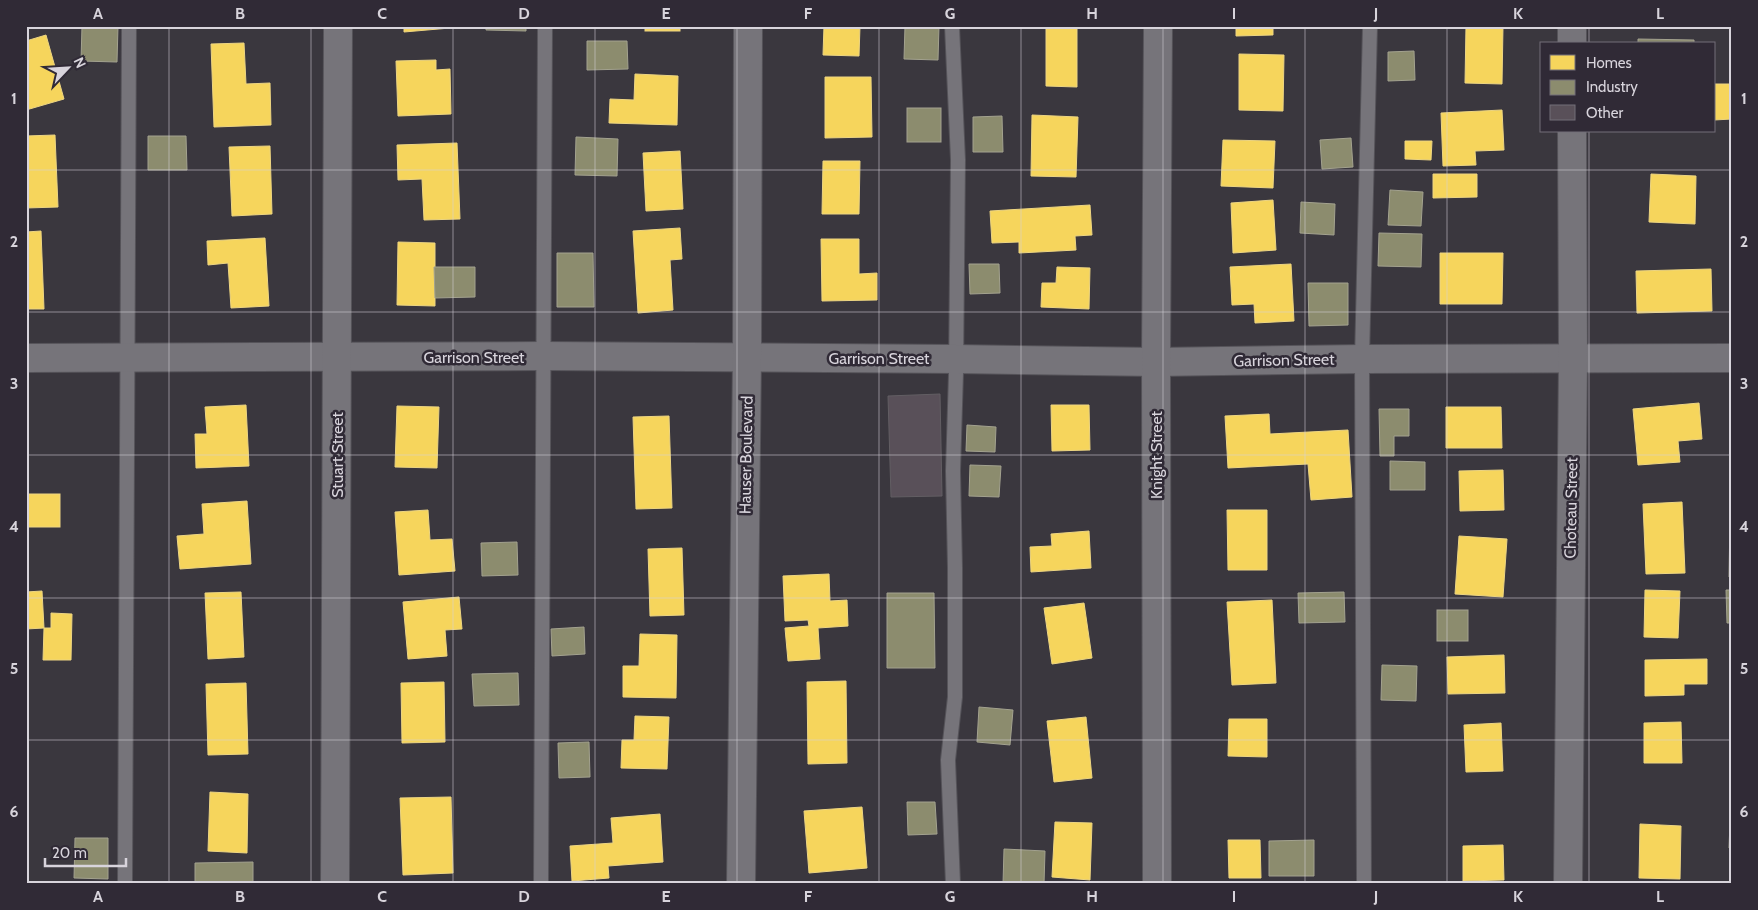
<svg xmlns="http://www.w3.org/2000/svg" width="1758" height="910" viewBox="0 0 1758 910" font-family="Cabin,sans-serif">
  <style>
    .homes { fill: #f6d55c; stroke: #edd582 }
    .industry { fill: #8c8c6e; stroke: #a3a28f }
    .building { fill: #595059; stroke: #625e63 }
    .lines { fill: none; stroke-linecap: round; stroke-linejoin: round }
    .lane-casing { stroke: #555359; stroke-width: 16 }
    .street-casing { stroke: #555359; stroke-width: 30 }
    .lane { stroke: #76747a; stroke-width: 14 }
    .street { stroke: #76747a; stroke-width: 28 }
    .grid { fill: none; stroke: #d8d4dc; stroke-width: 1; stroke-opacity: 0.55 }
    .labels { text-anchor: middle; dominant-baseline: central; stroke-width: 5; stroke-linejoin: round; paint-order: stroke }
    .street-label { font-size: 16px; fill: #d8d4dc; stroke: #302a36 }
    .neatline { fill: none; stroke: #d8d4dc; stroke-width: 2 }
    .grid-label { font-size: 16px; text-anchor: middle; font-weight: bold; fill: #d8d4dc }
  </style>
  <rect width="100%" height="100%" fill="#3a373e"/>
  <g class="homes">
    <polygon points="404,26 450,26 450,28 404,32"/>
    <rect x="645" y="26" width="35" height="5"/>
    <polygon points="824,26 860,26 859,56 823,55"/>
    <polygon points="1046,26 1077,26 1077,87 1046,86"/>
    <polygon points="1236,26 1273,26 1273,35 1236,36"/>
    <polygon points="1466,26 1503,26 1502,84 1465,83"/>
    <polygon points="1641,26 1688,26 1688,28"/>
    <polygon points="46,35 64,99 26,110 26,41"/>
    <polygon points="244,43 246,84 270,83 271,125 214,127 211,44"/>
    <polygon points="1239,54 1284,55 1283,111 1239,110"/>
    <polygon points="436,60 436,70 450,69 451,114 398,116 396,61"/>
    <polygon points="635,74 678,76 677,125 609,123 610,99 634,100"/>
    <polygon points="825,77 871,77 872,137 825,138"/>
    <polygon points="1714,84 1731,84 1732,119 1714,120"/>
    <polygon points="1502,110 1504,150 1475,151 1476,165 1443,166 1441,113"/>
    <polygon points="1032,115 1078,117 1076,177 1031,176"/>
    <polygon points="55,135 58,207 26,208 26,136"/>
    <polygon points="1223,140 1275,141 1273,188 1221,186"/>
    <polygon points="1405,141 1432,141 1431,160 1405,159"/>
    <polygon points="457,143 460,219 424,220 422,179 398,180 397,145"/>
    <polygon points="270,146 272,214 232,216 229,147"/>
    <polygon points="680,151 683,209 646,211 643,153"/>
    <polygon points="823,161 860,161 859,214 822,214"/>
    <polygon points="1433,174 1477,174 1477,197 1433,198"/>
    <polygon points="1651,174 1696,176 1695,224 1649,222"/>
    <polygon points="1273,200 1276,250 1233,253 1231,203"/>
    <polygon points="1090,205 1092,235 1075,236 1076,250 1019,253 1019,242 992,243 990,211"/>
    <polygon points="680,228 682,259 670,260 673,310 638,313 633,231"/>
    <polygon points="41,231 44,309 26,309 26,232"/>
    <polygon points="265,238 269,306 231,308 228,263 208,265 207,241"/>
    <polygon points="821,239 859,239 859,274 877,273 877,300 822,301"/>
    <polygon points="398,242 435,243 435,306 397,305"/>
    <polygon points="1440,253 1503,253 1502,304 1440,304"/>
    <polygon points="1291,264 1294,321 1255,323 1254,304 1232,305 1230,267"/>
    <polygon points="1057,267 1090,268 1089,309 1041,307 1042,283 1056,283"/>
    <polygon points="1711,269 1712,311 1637,313 1636,271"/>
    <polygon points="1699,403 1702,439 1678,441 1680,462 1638,465 1633,409"/>
    <polygon points="246,405 249,466 196,468 195,434 207,434 205,407"/>
    <polygon points="1051,405 1089,405 1090,450 1052,451"/>
    <polygon points="397,406 439,407 437,468 395,467"/>
    <polygon points="1446,407 1501,407 1502,448 1446,448"/>
    <polygon points="1269,414 1270,434 1348,430 1352,497 1311,500 1308,464 1228,468 1225,416"/>
    <polygon points="669,416 672,508 636,509 633,417"/>
    <polygon points="1503,470 1504,510 1460,511 1459,471"/>
    <rect x="28" y="494" width="32" height="33"/>
    <polygon points="247,501 251,564 180,569 177,536 204,534 202,504"/>
    <polygon points="1682,502 1685,573 1646,574 1643,504"/>
    <polygon points="428,510 430,540 452,539 455,571 399,575 395,512"/>
    <polygon points="1227,510 1267,510 1267,570 1228,570"/>
    <polygon points="1089,531 1091,568 1031,572 1030,547 1052,546 1051,534"/>
    <polygon points="1459,536 1507,539 1503,597 1455,594"/>
    <polygon points="682,548 684,615 650,616 648,549"/>
    <polygon points="829,574 830,601 847,600 848,626 818,628 820,659 788,661 785,628 809,626 808,620 785,621 783,576"/>
    <polygon points="1645,590 1680,591 1678,638 1644,637"/>
    <polygon points="42,591 44,628 26,629 26,592"/>
    <polygon points="241,592 244,657 208,659 205,593"/>
    <polygon points="459,597 462,629 445,630 447,656 408,659 403,602"/>
    <polygon points="1272,600 1276,683 1232,685 1227,602"/>
    <polygon points="1084,603 1092,658 1052,664 1044,608"/>
    <polygon points="51,613 72,614 71,660 43,660 44,628 51,628"/>
    <polygon points="640,634 677,635 676,698 623,697 623,666 639,666"/>
    <polygon points="1504,655 1505,693 1448,694 1447,657"/>
    <polygon points="1707,659 1707,684 1684,684 1684,695 1645,696 1645,660"/>
    <polygon points="846,681 847,763 808,764 807,682"/>
    <polygon points="444,682 445,742 402,743 401,683"/>
    <polygon points="246,683 248,754 208,755 206,684"/>
    <polygon points="635,716 669,717 667,769 621,768 622,740 634,740"/>
    <polygon points="1086,717 1092,778 1054,782 1047,721"/>
    <polygon points="1229,719 1267,719 1267,757 1228,756"/>
    <polygon points="1681,722 1682,763 1644,763 1644,723"/>
    <polygon points="1501,723 1503,771 1466,772 1464,725"/>
    <polygon points="210,792 248,794 247,853 208,851"/>
    <polygon points="451,797 453,873 403,875 400,798"/>
    <polygon points="862,807 867,868 809,873 804,811"/>
    <polygon points="660,814 663,862 608,866 609,878 572,881 570,846 613,843 611,818"/>
    <polygon points="1055,822 1092,823 1090,880 1052,877"/>
    <polygon points="1640,824 1681,826 1680,879 1639,878"/>
    <polygon points="1228,840 1260,840 1261,878 1229,878"/>
    <polygon points="1503,845 1504,880 1463,881 1463,846"/>
  </g>
  <g class="industry">
    <polygon points="82,26 118,26 117,62 81,61"/>
    <polygon points="486,26 526,26 526,31 486,30"/>
    <polygon points="905,26 939,26 938,60 904,59"/>
    <polygon points="1638,39 1694,40 1694,44 1638,44"/>
    <polygon points="587,41 627,41 628,69 587,70"/>
    <polygon points="1414,51 1415,80 1388,81 1388,52"/>
    <rect x="907" y="108" width="34" height="34"/>
    <polygon points="1002,116 1003,152 973,152 973,117"/>
    <polygon points="148,136 186,136 187,170 148,170"/>
    <polygon points="576,137 618,139 617,176 575,175"/>
    <polygon points="1351,138 1353,167 1322,169 1320,140"/>
    <polygon points="1390,190 1423,192 1421,226 1388,225"/>
    <polygon points="1301,202 1335,204 1334,235 1300,233"/>
    <polygon points="1379,233 1422,234 1421,267 1378,266"/>
    <polygon points="557,253 593,253 594,307 557,307"/>
    <polygon points="969,264 999,264 1000,293 970,294"/>
    <polygon points="434,267 475,267 475,297 435,298"/>
    <polygon points="1308,283 1348,283 1348,325 1309,326"/>
    <polygon points="1379,409 1409,409 1409,436 1394,436 1394,456 1380,456"/>
    <polygon points="967,425 996,427 995,452 966,451"/>
    <polygon points="1390,461 1425,462 1425,490 1390,490"/>
    <polygon points="970,465 1001,466 999,497 969,496"/>
    <polygon points="1730,517 1732,517 1732,577 1729,577"/>
    <polygon points="517,542 518,575 482,576 481,543"/>
    <polygon points="1726,590 1732,590 1732,623 1727,623"/>
    <polygon points="1344,592 1345,622 1299,623 1298,593"/>
    <polygon points="887,593 934,593 935,668 887,668"/>
    <rect x="1437" y="610" width="31" height="31"/>
    <polygon points="584,627 585,654 552,656 551,629"/>
    <polygon points="1382,665 1417,666 1416,701 1381,700"/>
    <polygon points="518,673 519,705 474,706 472,674"/>
    <polygon points="979,707 1013,710 1010,745 977,742"/>
    <polygon points="589,742 590,777 559,778 558,743"/>
    <polygon points="907,802 935,802 937,834 908,835"/>
    <polygon points="1730,822 1732,822 1732,848 1729,848"/>
    <polygon points="75,838 108,838 108,879 74,878"/>
    <polygon points="1314,840 1314,876 1269,876 1269,841"/>
    <polygon points="1004,849 1045,851 1044,884 1003,884"/>
    <polygon points="253,862 253,884 195,884 195,863"/>
  </g>
  <polygon class="building" points="940,394 942,496 891,497 888,396"/>
  <g class="lines">
    <g class="lane-casing">
      <g id="lane">
        <polyline points="952,26 958,160 956,373 953,471 955,568 955,697 948,760 953,884"/>
        <polyline points="125,884 129,26"/>
        <polyline points="541,884 545,26"/>
        <polyline points="1364,884 1362,359 1370,26"/>
      </g>
    </g>
    <g class="street-casing">
      <g id="street">
        <polyline points="1572,26 1572,44"/>
        <polyline points="26,358 543,356 956,359 1156,362 1362,359 1732,358"/>
        <polyline points="335,884 338,26"/>
        <polyline points="741,884 747,357 748,26"/>
        <polyline points="1157,884 1156,362 1158,26"/>
        <polyline points="1568,884 1573,358 1572,131"/>
      </g>
    </g>
    <use href="#lane" class="lane"/>
    <use href="#street" class="street"/>
  </g>
  <path class="grid" d="M169,26V884M311,26V884M453,26V884M595,26V884M737,26V884M879,26V884M1021,26V884M1163,26V884M1305,26V884M1447,26V884M1589,26V44M1589,131V884M26,170H1732M26,312H1732M26,455H1732M26,598H1732M26,740H1732"/>
  <g class="labels">
    <g class="street-label">
      <text x="474" y="357">Garrison Street</text>
      <text x="879" y="358">Garrison Street</text>
      <text transform="translate(1284 360) rotate(-1)">Garrison Street</text>
      <text transform="translate(337 455) rotate(-90)">Stuart Street</text>
      <text transform="translate(746 455) rotate(-89)">Hauser Boulevard</text>
      <text transform="translate(1156 455) rotate(-90)">Knight Street</text>
      <text transform="translate(1571 508) rotate(-89)">Choteau Street</text>
    </g>
  </g>
  <rect width="1758" height="910" fill="none" stroke="#302a36" stroke-width="55"/>
  <rect x="1540" y="42" width="175" height="90" fill="#302a36" stroke="#736e78"/>
  <rect x="1550" y="55" width="25" height="15" fill="#f6d55c" stroke="#736e78"/>
  <text x="1586" y="68" font-size="15" fill="#d8d4dc">Homes</text>
  <rect x="1550" y="80" width="25" height="15" fill="#8c8c6e" stroke="#736e78"/>
  <text x="1586" y="92" font-size="15" fill="#d8d4dc">Industry</text>
  <rect x="1550" y="105" width="25" height="15" fill="#595059" stroke="#736e78"/>
  <text x="1586" y="118" font-size="15" fill="#d8d4dc">Other</text>
  <g transform="translate(68 68) rotate(65)" stroke="#302a36" stroke-width="4" paint-order="stroke">
  <path d="M0-4L9 19L0 12L-9 19Z" fill="#d8d4dc"/>
  <text y="-8" font-size="14" font-weight="bold" text-anchor="middle" fill="#d8d4dc">N</text>
  </g>
  <path d="M45 858v8h81v-8" fill="none" stroke="#d8d4dc" stroke-width="2.5"/>
  <text x="52" y="858" font-size="15" fill="#d8d4dc" stroke="#302a36" stroke-width="4" paint-order="stroke">20 m</text>
  <rect x="28" y="28" width="1702" height="854" class="neatline"/>
  <g class="grid-label">
    <text x="98" y="19">A</text>
    <text x="240" y="19">B</text>
    <text x="382" y="19">C</text>
    <text x="524" y="19">D</text>
    <text x="666" y="19">E</text>
    <text x="808" y="19">F</text>
    <text x="950" y="19">G</text>
    <text x="1092" y="19">H</text>
    <text x="1234" y="19">I</text>
    <text x="1376" y="19">J</text>
    <text x="1518" y="19">K</text>
    <text x="1660" y="19">L</text>
    <text x="14" y="104">1</text>
    <text x="1744" y="104">1</text>
    <text x="14" y="247">2</text>
    <text x="1744" y="247">2</text>
    <text x="14" y="389">3</text>
    <text x="1744" y="389">3</text>
    <text x="14" y="532">4</text>
    <text x="1744" y="532">4</text>
    <text x="14" y="674">5</text>
    <text x="1744" y="674">5</text>
    <text x="14" y="817">6</text>
    <text x="1744" y="817">6</text>
    <text x="98" y="902">A</text>
    <text x="240" y="902">B</text>
    <text x="382" y="902">C</text>
    <text x="524" y="902">D</text>
    <text x="666" y="902">E</text>
    <text x="808" y="902">F</text>
    <text x="950" y="902">G</text>
    <text x="1092" y="902">H</text>
    <text x="1234" y="902">I</text>
    <text x="1376" y="902">J</text>
    <text x="1518" y="902">K</text>
    <text x="1660" y="902">L</text>
  </g>
</svg>
